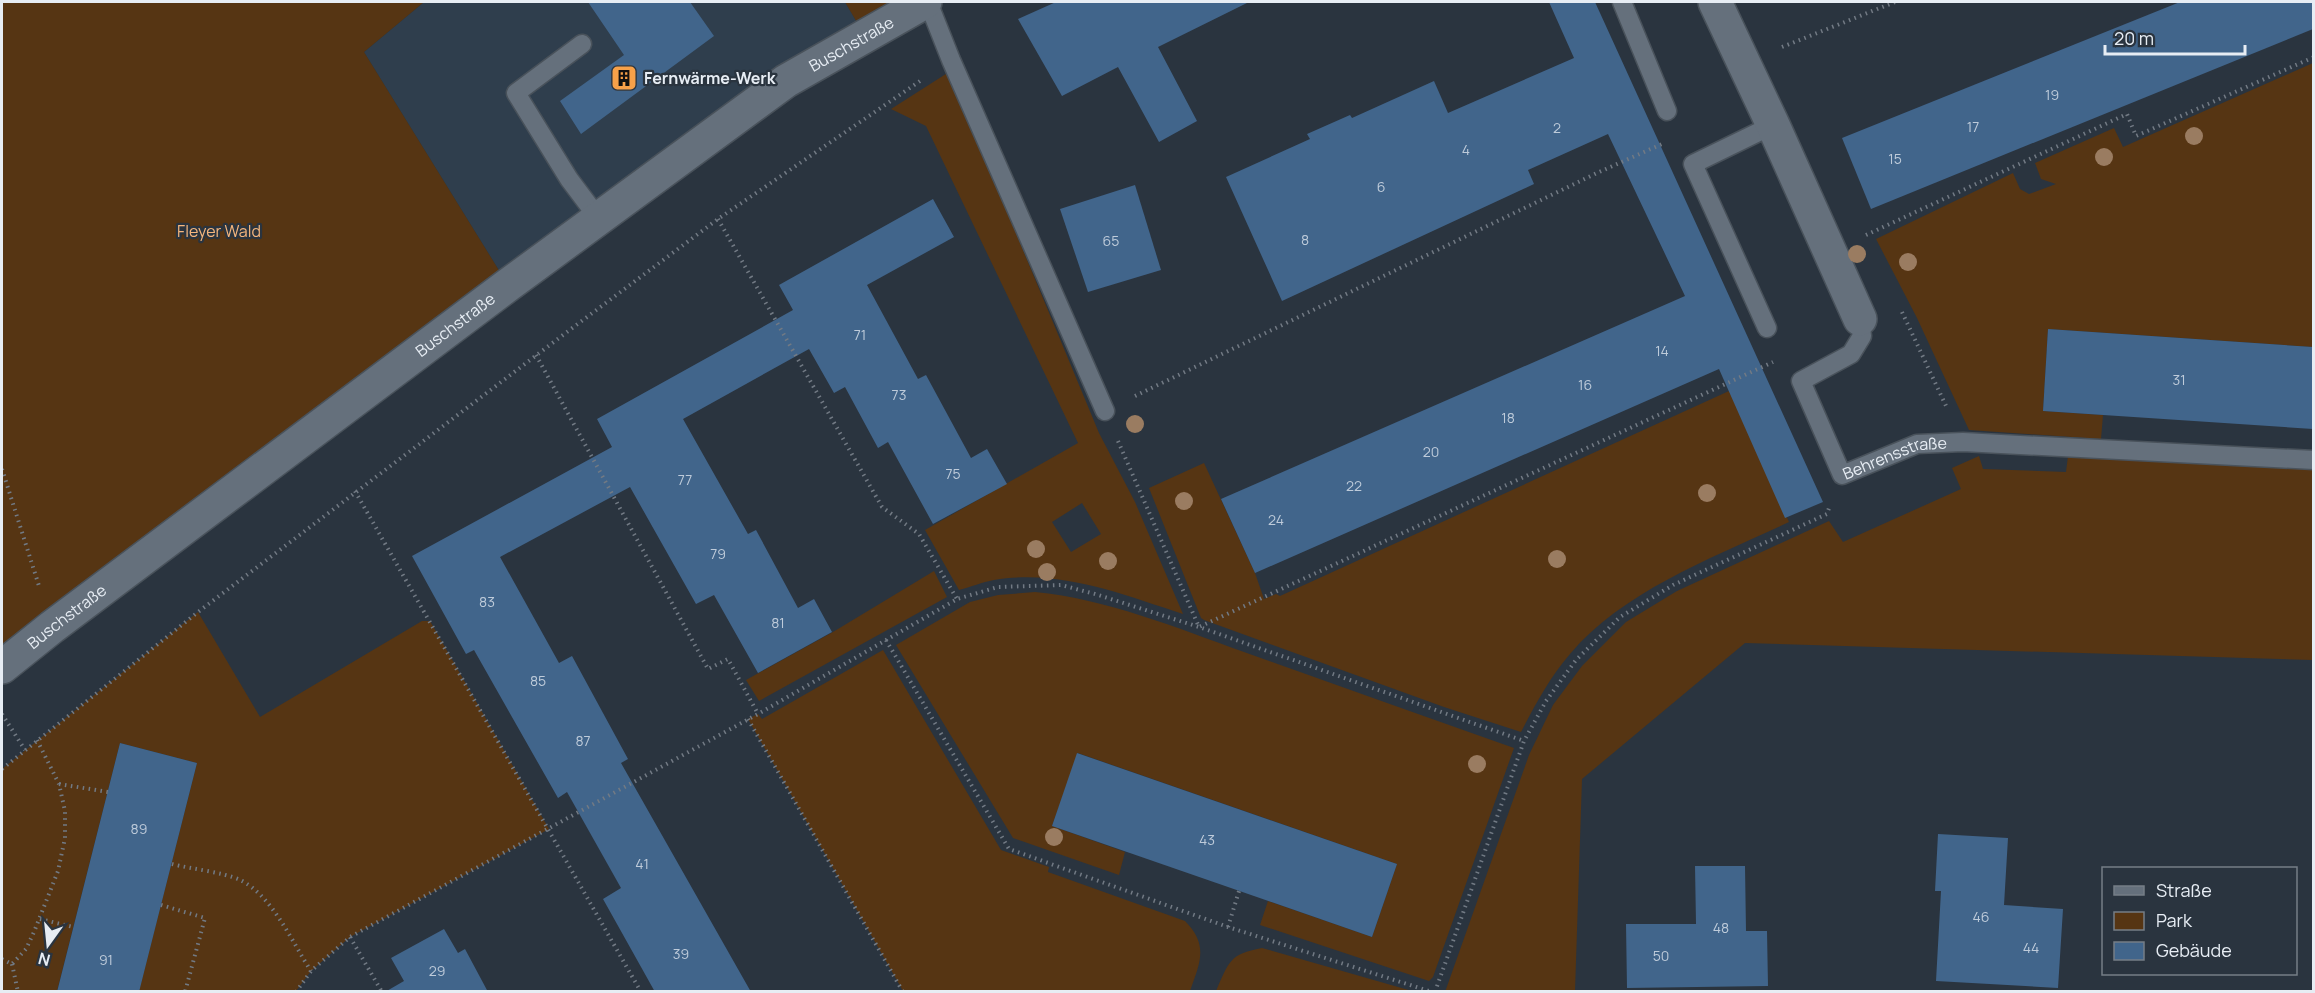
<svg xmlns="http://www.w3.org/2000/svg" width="2315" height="993" viewBox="0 0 2315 993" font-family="Manrope,sans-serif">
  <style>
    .built { fill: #2f3e4d }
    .green { fill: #563513; fill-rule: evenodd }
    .building { fill: #41658b }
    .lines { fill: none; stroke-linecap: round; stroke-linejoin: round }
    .lane-casing { stroke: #49525b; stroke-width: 21 }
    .street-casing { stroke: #49525b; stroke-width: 36 }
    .path { stroke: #727a84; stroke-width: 4; stroke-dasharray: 1.5 4.5; stroke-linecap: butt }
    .lane { stroke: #65707c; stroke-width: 18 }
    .street { stroke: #65707c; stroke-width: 33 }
    .tree { fill: #9a7c61 }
    .labels { text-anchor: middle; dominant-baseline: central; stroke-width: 4.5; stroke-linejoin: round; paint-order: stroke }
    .number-label { font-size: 14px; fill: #becbda }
    .street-label { font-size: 16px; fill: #e7edf4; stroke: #2a343f }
    .poi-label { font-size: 16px; font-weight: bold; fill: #e7edf4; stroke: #2a343f; text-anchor: start }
    .park-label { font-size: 16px; fill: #f5b67d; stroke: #2a343f }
  </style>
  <rect width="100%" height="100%" fill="#2a343f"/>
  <polygon class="built" points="424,2 845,2 865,36 508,285 364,52"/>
  <g class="green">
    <polygon points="2,2 424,2 364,52 508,285 2,667"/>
    <polygon points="845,2 925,2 865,36"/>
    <polygon points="2313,63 2313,347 2048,329 2043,411 2103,415 2101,439 1969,430 1917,318 1876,239 2013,173 2020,189 2029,194 2056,184 2041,179 2035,163 2114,128 2123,147"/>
    <path d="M949,72L1099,433L1135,502L1183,614C1121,594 1060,569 994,580C982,582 971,587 959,590L925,530L1078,443L926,126L891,109ZM1082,503L1101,534L1071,552L1052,522Z"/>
    <path d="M1729,391L1789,522C1715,557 1624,590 1570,654C1550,677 1535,705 1521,732L1444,707L1204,620L1201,618L1149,488L1204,463L1255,573L1264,599L1276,594L1280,596Z"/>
    <polygon points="1979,456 1983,469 2066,472 2068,456 2313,469 2313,660 1745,643 1582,779 1575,991 1445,992 1529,755 1553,705 1582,666 1626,622 1677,591 1829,521 1843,542 1961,489 1952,468"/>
    <polygon points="934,571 947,597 759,701 746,680 833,632"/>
    <path d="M1035,592C1107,599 1177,628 1244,652C1334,684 1424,716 1514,748L1433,977L1429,981L1260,925L1268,901L1372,937L1397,864L1078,753L1052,826L1125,852L1119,875L1013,838L896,645L970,602L998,595Z"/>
    <polygon points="198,612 260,717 422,621 430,621 549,829 350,937 311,971 296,991 139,991 197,763 120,743 57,991 2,992 2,769"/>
    <path d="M883,650L1001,850L1049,867L1048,872L1185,921C1209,945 1200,963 1190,991H903L748,719L758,714L762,719Z"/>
    <path d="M1262,948L1412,991H1216C1229,962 1229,954 1262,948Z"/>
  </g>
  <g class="building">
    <polygon points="588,2 690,2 714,36 581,134 560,101 624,55"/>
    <polygon points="1056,2 1249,2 1158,47 1197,121 1159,142 1118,67 1062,96 1018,19"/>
    <polygon points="1549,2 1595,2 1823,502 1785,518 1719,369 1255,573 1221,499 1685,296 1608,134 1528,170 1534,184 1282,301 1226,177 1310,139 1307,134 1350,115 1352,118 1434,81 1448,113 1574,58"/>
    <polygon points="2180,2 2313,2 2313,29 1871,209 1842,138"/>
    <polygon points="1135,185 1161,270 1088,292 1060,209"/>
    <polygon points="933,199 954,237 867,285 918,379 926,375 971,458 987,449 1007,484 933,524 888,442 878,448 845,387 834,393 809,349 683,419 748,534 756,530 798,608 814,599 832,632 758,673 714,595 696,604 630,487 500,557 559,663 572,656 628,759 621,763 751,992 655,992 603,899 621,888 567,792 558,798 474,650 466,654 412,556 612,447 597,419 793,310 779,285"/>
    <polygon points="2048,329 2313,347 2313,429 2043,411"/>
    <polygon points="120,743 197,763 161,905 139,992 57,992"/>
    <polygon points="1077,753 1397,864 1372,937 1052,826"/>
    <polygon points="1938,834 2008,838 2004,905 2063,909 2058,988 1936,981 1941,891 1935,891"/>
    <polygon points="1695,866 1745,866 1746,931 1767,931 1768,986 1627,988 1626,924 1696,924"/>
    <polygon points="444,929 458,953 465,949 488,992 385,992 404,981 391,958"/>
  </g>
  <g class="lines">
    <g class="lane-casing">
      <g id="lane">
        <polyline points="928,2 951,60 1105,411"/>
        <polyline points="1622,2 1667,111"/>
        <polyline points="582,44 516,93 569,179 599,219"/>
        <path id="s1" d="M1860,319L1862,336L1851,354L1801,381L1842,475L1917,444L1963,442L2314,460"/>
        <polyline points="1767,328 1693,164 1773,125"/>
      </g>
    </g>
    <g class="street-casing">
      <g id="street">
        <polyline points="1715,2 1773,125 1860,319"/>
        <path id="s2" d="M2,667L52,627L508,285L786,81L925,2"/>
      </g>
    </g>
    <g class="path">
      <polyline points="1782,47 1895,2"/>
      <polyline points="718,219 882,507 919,534 957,599"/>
      <polyline points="1866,235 2127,114 2136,136 2314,57"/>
      <polyline points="1902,312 1947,408"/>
      <polyline points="536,355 708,669 728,659 758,714"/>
      <polyline points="1135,396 1597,173 1662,144"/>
      <polyline points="1118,441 1199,627 1773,362"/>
      <polyline points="2,469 39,586"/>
      <polyline points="355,491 641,992"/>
      <polyline points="886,640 1009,849 1228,927 1432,992"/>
      <polyline points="2,714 25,750"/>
      <polyline points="748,719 903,992"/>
      <polyline points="2,769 198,612 567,332 718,219 923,79"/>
      <polyline points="59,784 108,792"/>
      <path d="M172,864C191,869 223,872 240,880C272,895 292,942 311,971"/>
      <polyline points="161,905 205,918 185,992"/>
      <polyline points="40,919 73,927"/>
      <polyline points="1228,927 1239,891"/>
      <polyline points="350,937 382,992"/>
      <polyline points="2,959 12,964 26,949 34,932 58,871 65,838 65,811 59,784 37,740"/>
      <polyline points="12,964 18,992"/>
      <polyline points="296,992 311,971 350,937 758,714 957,599 998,587 1061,585 1095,594 1199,627 1524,741"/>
      <polyline points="1435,992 1524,741 1546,701 1576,660 1620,617 1673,585 1827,514 1830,505"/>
    </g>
    <use href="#lane" class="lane"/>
    <use href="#street" class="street"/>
  </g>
  <g class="tree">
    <circle cx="2194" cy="136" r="9"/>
    <circle cx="2104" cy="157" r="9"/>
    <circle cx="1857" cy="254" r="9"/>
    <circle cx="1908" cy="262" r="9"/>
    <circle cx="1135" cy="424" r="9"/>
    <circle cx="1707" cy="493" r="9"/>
    <circle cx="1184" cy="501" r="9"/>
    <circle cx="1036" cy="549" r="9"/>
    <circle cx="1557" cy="559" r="9"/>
    <circle cx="1108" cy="561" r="9"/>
    <circle cx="1047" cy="572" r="9"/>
    <circle cx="1477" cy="764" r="9"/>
    <circle cx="1054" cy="837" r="9"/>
  </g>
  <defs>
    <g id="building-square" transform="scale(1.35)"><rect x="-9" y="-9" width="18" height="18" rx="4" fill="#f7a149" stroke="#2a343f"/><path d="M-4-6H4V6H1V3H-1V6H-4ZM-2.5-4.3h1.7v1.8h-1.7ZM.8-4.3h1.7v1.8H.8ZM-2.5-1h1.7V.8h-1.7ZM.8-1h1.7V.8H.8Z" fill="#111"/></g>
  </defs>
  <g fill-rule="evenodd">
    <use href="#building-square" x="624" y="78"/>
  </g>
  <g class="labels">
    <g class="number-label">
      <text x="2052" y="94">19</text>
      <text x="1973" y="126">17</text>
      <text x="1557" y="127">2</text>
      <text x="1466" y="149">4</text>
      <text x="1895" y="158">15</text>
      <text x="1381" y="186">6</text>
      <text x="1305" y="239">8</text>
      <text x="1111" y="240">65</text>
      <text x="860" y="334">71</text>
      <text x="1662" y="350">14</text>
      <text x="2179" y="379">31</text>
      <text x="1585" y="384">16</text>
      <text x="899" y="394">73</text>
      <text x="1508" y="417">18</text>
      <text x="1431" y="451">20</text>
      <text x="953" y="473">75</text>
      <text x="685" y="479">77</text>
      <text x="1354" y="485">22</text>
      <text x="1276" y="519">24</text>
      <text x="718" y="553">79</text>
      <text x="487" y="601">83</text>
      <text x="778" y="622">81</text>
      <text x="538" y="680">85</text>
      <text x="583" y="740">87</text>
      <text x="139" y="828">89</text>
      <text x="1207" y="839">43</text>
      <text x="642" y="863">41</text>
      <text x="1981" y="916">46</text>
      <text x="1721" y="927">48</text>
      <text x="2031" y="947">44</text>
      <text x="681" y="953">39</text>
      <text x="1661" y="955">50</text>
      <text x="106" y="959">91</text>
      <text x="437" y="970">29</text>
    </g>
    <g class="street-label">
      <text stroke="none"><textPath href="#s2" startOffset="1054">Buschstraße</textPath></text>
      <text stroke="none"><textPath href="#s2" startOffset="568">Buschstraße</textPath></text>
      <text stroke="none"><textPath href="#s1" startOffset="254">Behrensstraße</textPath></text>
      <text stroke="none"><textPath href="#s2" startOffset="82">Buschstraße</textPath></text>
    </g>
    <g class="poi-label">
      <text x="644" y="78">Fernwärme-Werk</text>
    </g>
    <g class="park-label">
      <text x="219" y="231">Fleyer Wald</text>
    </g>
  </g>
  <rect width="2315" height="993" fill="none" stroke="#e7edf4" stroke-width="6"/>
  <rect x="2102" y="867" width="195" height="108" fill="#2a343f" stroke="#767e87" stroke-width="1.5"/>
  <rect x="2114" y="886" width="30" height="9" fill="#65707c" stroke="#767e87" stroke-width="1.5"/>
  <text x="2156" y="897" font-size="18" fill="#e7edf4">Straße</text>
  <rect x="2114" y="912" width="30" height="18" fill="#563513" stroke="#767e87" stroke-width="1.5"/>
  <text x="2156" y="927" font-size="18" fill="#e7edf4">Park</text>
  <rect x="2114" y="942" width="30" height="18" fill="#41658b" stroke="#767e87" stroke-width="1.5"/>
  <text x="2156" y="957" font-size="18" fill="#e7edf4">Gebäude</text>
  <g transform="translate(48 945) rotate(195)" stroke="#2a343f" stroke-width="4.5" paint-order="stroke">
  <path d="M0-4.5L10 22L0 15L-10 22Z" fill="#e7edf4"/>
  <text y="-9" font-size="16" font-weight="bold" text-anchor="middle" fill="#e7edf4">N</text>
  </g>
  <path d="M2105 45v9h140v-9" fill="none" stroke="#e7edf4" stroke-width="3"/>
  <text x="2114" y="45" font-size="18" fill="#e7edf4" stroke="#2a343f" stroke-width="4.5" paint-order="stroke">20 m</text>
</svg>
